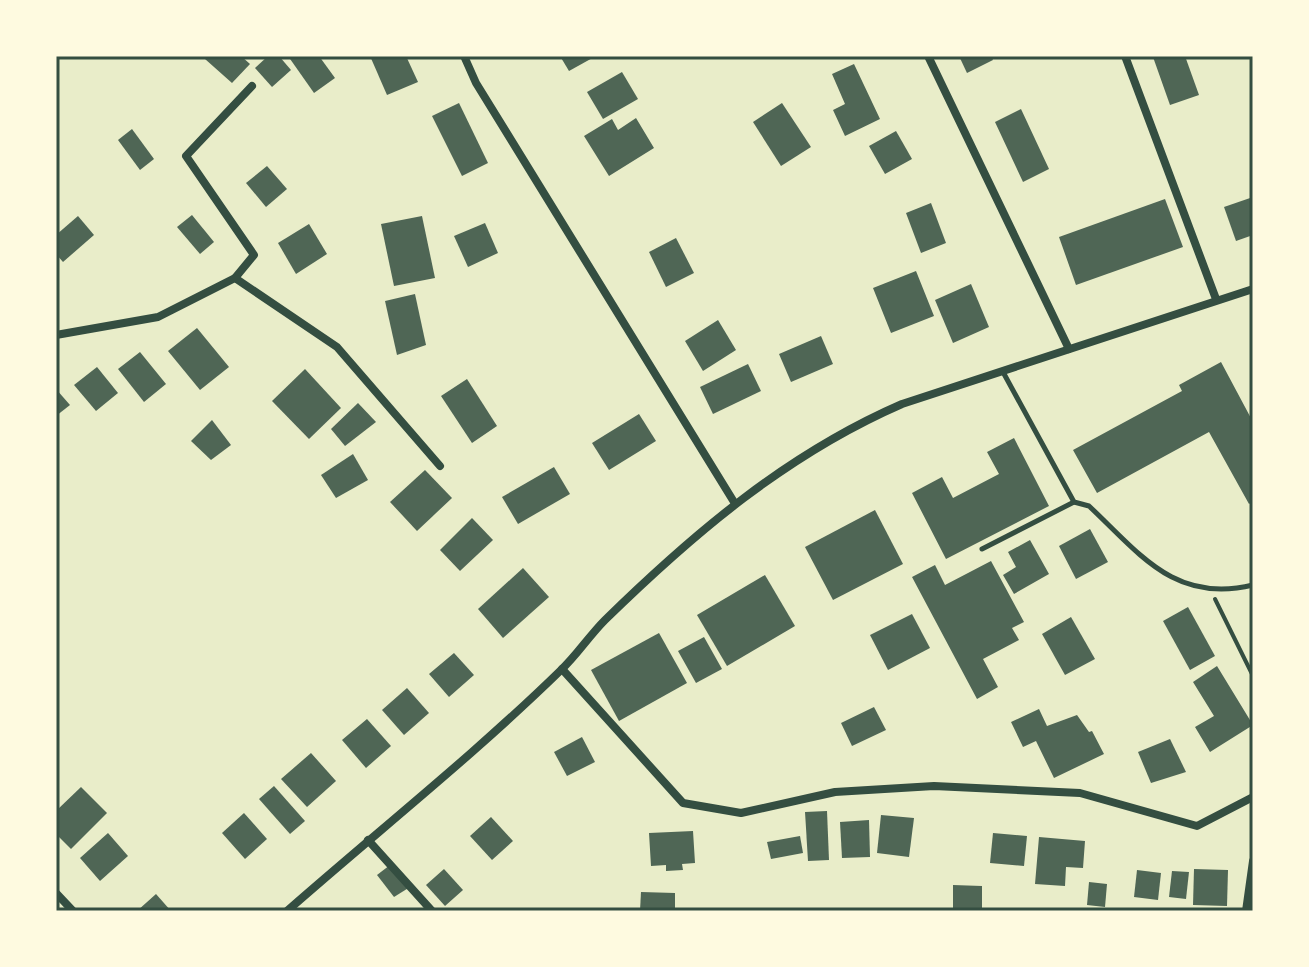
<svg xmlns="http://www.w3.org/2000/svg" width="1309" height="967" viewBox="0 0 1309 967" font-family="Manrope,sans-serif">
  <style>
    .building { fill: #4f6655 }
    .lines { fill: none; stroke-linecap: round; stroke-linejoin: round }
    .path { stroke: #344e41; stroke-width: 4 }
    .service { stroke: #344e41; stroke-width: 5 }
    .minor { stroke: #344e41; stroke-width: 8 }
    .neatline { fill: none; stroke: #344e41; stroke-width: 3 }
  </style>
  <rect width="100%" height="100%" fill="#e9edc9"/>
  <g class="building">
    <polygon points="208,56 241,56 250,64 232,83 205,59"/>
    <polygon points="268,56 279,56 291,70 272,87 255,68"/>
    <polygon points="288,56 319,56 335,78 314,93"/>
    <polygon points="370,56 406,56 418,82 387,95"/>
    <polygon points="560,56 596,56 569,71"/>
    <polygon points="959,56 991,56 993,60 967,73"/>
    <polygon points="1157,56 1185,56 1199,95 1170,105 1153,57"/>
    <polygon points="854,64 880,119 845,136 833,110 845,104 832,74"/>
    <polygon points="622,72 638,99 603,119 587,92"/>
    <polygon points="459,103 488,163 462,176 432,116"/>
    <polygon points="782,103 811,147 781,166 753,122"/>
    <polygon points="1021,109 1049,169 1023,182 995,122"/>
    <polygon points="636,118 654,148 609,176 584,136 612,119 618,130"/>
    <polygon points="132,129 154,159 140,170 118,140"/>
    <polygon points="896,131 912,159 885,174 869,146"/>
    <polygon points="267,166 287,189 266,207 246,183"/>
    <polygon points="1253,197 1253,235 1236,241 1224,207"/>
    <polygon points="1165,199 1183,247 1076,285 1059,237"/>
    <polygon points="931,203 946,243 921,253 906,213"/>
    <polygon points="192,215 214,242 200,254 177,227"/>
    <polygon points="78,216 94,235 63,262 56,254 56,235"/>
    <polygon points="422,216 435,278 394,286 381,224"/>
    <polygon points="485,223 498,253 468,267 454,236"/>
    <polygon points="309,224 327,254 296,274 278,243"/>
    <polygon points="676,238 694,273 666,287 649,252"/>
    <polygon points="916,271 934,316 891,333 873,288"/>
    <polygon points="971,284 989,327 953,343 935,300"/>
    <polygon points="415,294 426,345 397,355 385,301"/>
    <polygon points="718,320 736,350 703,371 685,341"/>
    <polygon points="197,328 229,367 200,390 168,351"/>
    <polygon points="821,336 833,364 791,382 779,354"/>
    <polygon points="140,352 166,384 144,402 118,369"/>
    <polygon points="1221,362 1253,422 1253,501 1249,504 1209,432 1097,493 1073,450 1182,391 1179,385"/>
    <polygon points="748,364 761,391 713,414 700,387"/>
    <polygon points="97,367 118,393 96,411 74,385"/>
    <polygon points="305,369 341,408 309,439 272,401"/>
    <polygon points="467,379 497,426 472,443 441,396"/>
    <polygon points="56,389 70,405 56,416"/>
    <polygon points="358,403 376,422 345,446 331,429"/>
    <polygon points="639,414 656,441 609,470 592,443"/>
    <polygon points="212,420 231,445 211,460 191,441"/>
    <polygon points="1014,438 1049,506 946,559 912,493 942,477 953,498 999,474 987,452"/>
    <polygon points="353,454 368,480 336,498 321,475"/>
    <polygon points="554,467 570,494 518,524 502,497"/>
    <polygon points="425,470 452,498 417,531 390,502"/>
    <polygon points="875,510 903,564 833,600 805,547"/>
    <polygon points="472,518 493,540 460,571 440,550"/>
    <polygon points="1090,529 1108,562 1076,579 1059,546"/>
    <polygon points="1030,540 1049,574 1014,594 1003,575 1016,567 1008,552"/>
    <polygon points="991,561 1024,622 1012,628 1019,640 983,659 998,687 977,699 912,577 935,565 945,585"/>
    <polygon points="523,568 549,597 503,638 478,609"/>
    <polygon points="765,575 795,626 727,666 697,615"/>
    <polygon points="1188,607 1215,656 1190,670 1163,621"/>
    <polygon points="912,614 930,648 888,670 870,635"/>
    <polygon points="1071,617 1095,659 1065,675 1042,634"/>
    <polygon points="659,633 687,683 619,721 591,670"/>
    <polygon points="704,637 722,669 696,683 678,651"/>
    <polygon points="454,653 474,675 449,697 429,674"/>
    <polygon points="1217,666 1253,725 1210,752 1195,727 1214,716 1193,682"/>
    <polygon points="407,688 429,713 404,735 382,710"/>
    <polygon points="874,707 886,730 852,746 841,723"/>
    <polygon points="1039,709 1047,726 1077,715 1089,732 1092,731 1104,754 1054,778 1036,741 1023,747 1011,722"/>
    <polygon points="367,719 391,746 366,768 342,740"/>
    <polygon points="582,737 595,762 567,776 554,752"/>
    <polygon points="1170,739 1186,772 1151,783 1138,752"/>
    <polygon points="311,753 336,781 307,807 281,779"/>
    <polygon points="274,786 305,821 290,834 259,799"/>
    <polygon points="81,787 107,813 71,849 56,834 56,811"/>
    <polygon points="827,811 829,860 808,861 805,812"/>
    <polygon points="244,813 267,839 245,859 222,833"/>
    <polygon points="881,815 914,818 909,857 877,853"/>
    <polygon points="491,817 513,841 492,860 470,836"/>
    <polygon points="869,820 870,857 842,858 840,822"/>
    <polygon points="693,831 695,863 682,864 683,870 666,871 666,865 651,866 649,833"/>
    <polygon points="108,833 128,856 100,881 80,858"/>
    <polygon points="993,833 1027,836 1024,866 990,863"/>
    <polygon points="800,836 803,853 771,859 767,842"/>
    <polygon points="1039,837 1085,841 1083,868 1066,867 1065,886 1035,884"/>
    <polygon points="390,865 410,887 394,897 377,875"/>
    <polygon points="444,869 463,890 445,906 426,885"/>
    <polygon points="1194,869 1228,870 1227,906 1193,905"/>
    <polygon points="1137,870 1161,873 1158,900 1134,897"/>
    <polygon points="1172,871 1189,872 1186,899 1169,897"/>
    <polygon points="1089,882 1107,884 1105,907 1087,905"/>
    <polygon points="953,885 982,886 982,911 953,911"/>
    <polygon points="641,892 675,893 675,911 640,911"/>
    <polygon points="156,894 171,911 137,911"/>
  </g>
  <g class="lines">
    <polyline class="path" points="1215,599 1253,676"/>
    <g class="service">
      <path d="M1003,372L1074,502L1089,506C1140,554 1175,604 1253,585"/>
      <polyline points="982,549 1074,502"/>
    </g>
    <g class="minor">
      <polyline points="464,56 476,83 734,502"/>
      <polyline points="928,56 1069,349"/>
      <polyline points="1125,56 1216,299"/>
      <polyline points="235,278 254,255 186,156 252,86"/>
      <polyline points="56,335 158,317 235,278 337,347 440,466"/>
      <polyline points="562,669 683,803 741,813 835,792 934,786 1080,793 1197,826 1253,797"/>
      <polyline points="368,840 432,911"/>
      <polyline points="56,893 73,911"/>
      <path d="M287,911C378,831 474,755 561,670C577,655 589,636 605,620C694,533 787,454 902,404L1253,289"/>
      <polyline points="1246,911 1253,861"/>
    </g>
  </g>
  <rect width="1309" height="967" fill="none" stroke="#fefae0" stroke-width="116"/>
  <rect x="58" y="58" width="1193" height="851" class="neatline"/>
</svg>
